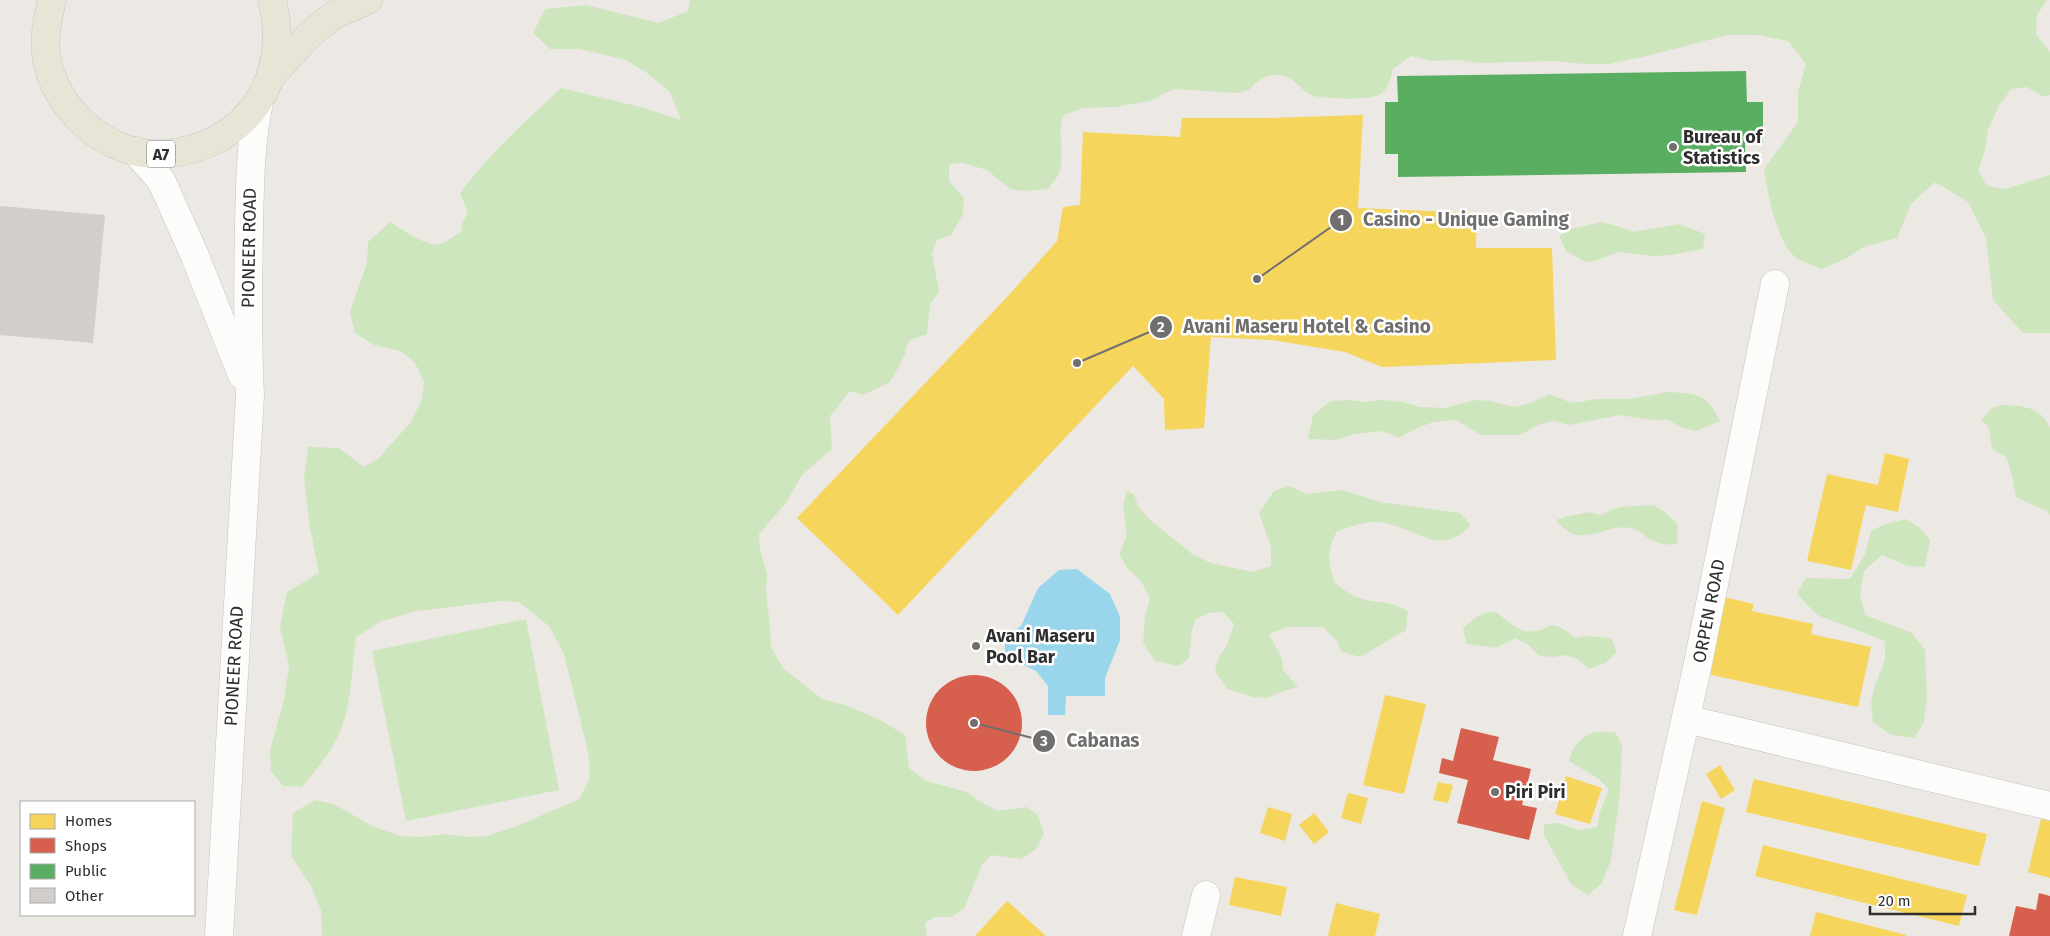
<svg xmlns="http://www.w3.org/2000/svg" width="2050" height="936" viewBox="0 0 2050 936" font-family="'Fira Sans',sans-serif">
  <style>
    .green { fill: #cee6be }
    .water { fill: #99d6ec }
    .homes { fill: #f6d55c }
    .shops { fill: #d6604d }
    .public { fill: #5aae61 }
    .building { fill: #d1cecb }
    .lines { fill: none; stroke-linecap: round; stroke-linejoin: round }
    .street-casing { stroke: #c5c4c5; stroke-width: 29 }
    .secondary-casing { stroke: #c5c4c5; stroke-width: 29 }
    .primary-casing { stroke: #c6c5c4; stroke-width: 29 }
    .street { stroke: #fcfcfb; stroke-width: 28 }
    .secondary { stroke: #fcfcfb; stroke-width: 28 }
    .primary { stroke: #e8e4d6; stroke-width: 28 }
    .poi-dot { fill: #706f6e; stroke: #fff; stroke-width: 2 }
    .labels { text-anchor: middle; dominant-baseline: central; stroke-width: 5; stroke-linejoin: round; paint-order: stroke }
    .shield { fill: #fff; stroke: #6d6d6d; stroke-width: 1 }
    .shield-label { font-size: 16px; font-weight: bold; fill: #2e2e2e }
    .poi-label { font-size: 18px; font-weight: bold; fill: #2e2e2e; stroke: #fff; text-anchor: start }
    .street-label { font-size: 18px; fill: #2e2e2e; stroke: #fff }
    .leader { fill: none; stroke: #706f6e; stroke-width: 2 }
    .callout-dot { fill: #706f6e; stroke: #fff; stroke-width: 2 }
    .mark-label { font-size: 15px; text-anchor: middle; font-weight: bold; fill: #fff }
    .callout-label { font-size: 19px; text-anchor: middle; font-weight: bold; fill: #706f6e; stroke: #fff; stroke-width: 5; stroke-linejoin: round; paint-order: stroke }
  </style>
  <rect width="100%" height="100%" fill="#ece8e4"/>
  <g class="green">
    <path d="M690,0H2047L2037,15L2036,34L2050,52V95L2044,97L2027,87L2011,89L1999,106L1988,129L1985,150L1978,171L1987,186L2005,189L2050,175V333H2023L1993,300L1986,238L1968,202L1935,182L1911,204L1897,238L1863,247L1847,258L1821,269C1813,265 1799,261 1793,255C1775,236 1768,194 1764,169L1798,122V92L1806,64L1788,41L1758,35H1728L1647,56L1608,64H1584L1556,61L1479,63L1458,60L1432,61L1411,56L1393,69C1391,78 1389,86 1382,93C1374,101 1326,99 1314,96C1304,93 1298,83 1289,78C1274,70 1258,78 1249,90L1236,93L1174,89L1150,101L1115,107L1083,108L1064,115C1056,133 1066,154 1059,173C1057,178 1052,184 1048,189L1024,191L1010,189L987,170L963,163L949,164V181L964,198L963,214L951,235L937,240L932,254L939,292L930,304L927,334L910,340L905,349L906,353L890,382L863,395L850,391L830,416L832,449L802,475L786,503L759,534L760,549L767,574L766,592L770,625L771,647L783,668L822,699L848,706L880,720L905,735L909,768L926,781L967,792L977,800L998,811L1027,807L1038,815L1044,834L1035,850L1021,859L991,855L982,865L964,909L951,917H934L925,924L927,936H322L321,910L311,886L291,856L293,813L315,800L334,804L372,826L400,836L422,837L445,834L467,837L487,836L517,826L579,799L590,778L589,756L564,654L549,626L519,602L500,601L417,611L382,621L356,637C352,666 352,702 341,729C333,750 317,769 302,787L283,786L271,771L270,750L284,700L289,666L280,627L287,592L319,573L309,522L304,478L308,447L339,448L364,467L378,459L411,422L422,399L424,382L415,363L401,351L374,345L355,333L350,312L367,263L368,242L390,222C402,229 426,247 440,244C447,242 455,235 461,232L463,221L468,213L460,193C490,153 525,122 561,88L641,107L681,120L670,92L647,73L626,60L579,49H550L533,33L545,9L586,5L659,23L688,11Z"/>
    <polygon points="1601,222 1617,226 1633,232 1679,224 1705,234 1703,249 1672,255 1653,256 1618,252 1595,261 1585,262 1566,251 1559,236 1571,229"/>
    <path d="M1669,392C1699,394 1706,393 1720,421L1696,431L1680,427L1669,420H1652L1620,415L1569,425L1554,421L1540,424L1520,435H1481L1456,420L1434,422L1419,427L1399,438L1382,431L1355,434L1335,440L1308,439L1313,415L1331,401L1349,400L1365,402L1381,400L1403,402L1420,407L1444,408L1476,400L1490,401L1515,407L1533,402L1549,394L1572,403L1597,399H1629Z"/>
    <path d="M2004,405C2024,406 2041,407 2050,428V515L2048,512L2016,497L2012,475L2006,457L1992,449L1989,428L1981,420L1993,407Z"/>
    <path d="M1289,486L1307,494L1342,490L1380,502L1460,513L1471,525C1440,560 1413,525 1378,522C1364,521 1350,527 1337,531C1326,553 1328,561 1335,583C1342,588 1350,595 1359,598C1375,604 1395,600 1408,612L1406,630L1360,657L1342,652L1336,640L1323,627H1288L1269,634L1282,659L1283,670L1298,687L1281,692L1268,698L1253,697L1227,689L1215,671L1219,657L1227,645L1234,624L1223,612L1209,613L1196,619L1192,630L1189,658L1179,666L1155,661L1143,643L1145,617L1150,599L1141,581L1128,569L1119,554L1127,536L1123,505L1127,491L1134,494L1138,506L1148,518L1192,554L1211,563L1253,572L1271,566V547L1259,513L1274,491Z"/>
    <path d="M1653,505L1664,511L1678,525L1677,544C1668,545 1660,545 1651,540C1644,536 1640,530 1631,528C1611,523 1586,544 1567,531C1563,528 1560,524 1556,520L1568,516L1589,512L1601,515L1619,507Z"/>
    <polygon points="1906,519 1920,528 1930,540 1925,567 1908,566 1882,555 1864,571 1860,594 1865,615 1912,633 1925,650 1927,699 1924,722 1914,738 1891,735 1873,722 1871,703 1874,688 1885,660 1885,641 1817,615 1797,594 1806,578 1850,579 1865,554 1871,531 1885,524"/>
    <path d="M1496,612C1504,618 1515,629 1525,631C1551,635 1546,612 1575,638L1586,636L1611,638L1617,652L1605,663L1589,669L1577,659L1564,655L1554,657L1540,656L1527,644L1515,638L1496,648L1467,644L1463,629C1475,617 1478,613 1496,612Z"/>
    <polygon points="526,619 559,790 406,821 372,651"/>
    <path d="M1594,732H1615L1622,745L1620,794L1611,860L1602,883L1588,895L1571,884L1544,835V824L1558,823L1578,830L1597,827L1600,812L1609,789L1599,779L1569,761C1572,747 1581,737 1594,732Z"/>
  </g>
  <polygon class="water" points="1077,569 1110,594 1120,617 1120,640 1105,678 1105,696 1066,696 1065,715 1048,715 1048,686 1036,671 1020,663 1005,664 1005,636 1021,626 1038,588 1059,570"/>
  <g class="homes">
    <polygon points="1363,115 1358,208 1477,213 1476,248 1552,248 1556,360 1382,367 1345,352 1272,340 1211,337 1204,428 1165,430 1164,399 1133,366 898,615 797,518 1007,297 1057,241 1063,207 1080,205 1083,132 1180,137 1182,118 1267,118"/>
    <polygon points="1885,453 1909,459 1898,512 1866,505 1851,570 1807,561 1827,474 1878,485"/>
    <polygon points="1719,596 1754,604 1752,611 1813,624 1811,634 1871,647 1858,707 1703,673"/>
    <polygon points="1385,695 1426,704 1404,794 1363,785"/>
    <polygon points="1720,765 1735,790 1721,799 1706,774"/>
    <polygon points="1566,776 1602,788 1590,824 1555,814"/>
    <polygon points="1754,779 1987,834 1979,866 1746,812"/>
    <polygon points="1438,782 1453,785 1448,803 1433,800"/>
    <polygon points="1348,793 1368,798 1361,824 1341,818"/>
    <polygon points="1702,801 1725,808 1697,915 1674,910"/>
    <polygon points="1268,807 1292,814 1285,841 1260,833"/>
    <polygon points="1314,813 1329,832 1314,844 1299,825"/>
    <polygon points="2041,819 2050,821 2050,878 2028,872"/>
    <polygon points="1763,845 1967,895 1959,926 1755,876"/>
    <polygon points="1235,877 1287,887 1281,916 1229,905"/>
    <polygon points="1007,901 1046,936 975,936"/>
    <polygon points="1336,903 1380,914 1375,936 1328,936"/>
    <polygon points="1816,912 1906,935 1906,936 1810,936"/>
  </g>
  <g class="shops">
    <circle cx="974" cy="723" r="48"/>
    <polygon points="1461,728 1499,737 1493,760 1531,769 1522,805 1537,808 1529,840 1457,823 1468,780 1439,773 1442,758 1453,761"/>
    <polygon points="2039,893 2050,896 2050,936 2009,936 2016,906 2036,910"/>
  </g>
  <polygon class="public" points="1746,71 1747,102 1763,102 1763,143 1745,144 1746,172 1398,177 1398,154 1385,154 1385,102 1398,102 1397,76"/>
  <polygon class="building" points="0,206 105,215 93,343 0,335"/>
  <g class="lines">
    <g class="street-casing">
      <g id="street">
        <polyline points="1686,719 2050,806"/>
        <polyline points="1196,936 1206,895"/>
        <polyline points="1637,936 1697,668 1775,284"/>
      </g>
    </g>
    <g class="secondary-casing">
      <g id="secondary">
        <polyline points="135,151 161,180 195,256 242,375"/>
        <path d="M219,936L250,395C247,339 248,284 249,227C250,185 250,144 259,102"/>
      </g>
    </g>
    <g class="primary-casing">
      <g id="primary">
        <path d="M52,0C48,18 44,34 46,53C52,109 108,158 165,154C247,147 292,78 272,0"/>
        <polyline points="272,75 310,34 334,15 368,0"/>
      </g>
    </g>
    <use href="#street" class="street"/>
    <use href="#secondary" class="secondary"/>
    <use href="#primary" class="primary"/>
  </g>
  <g class="poi-dot">
    <circle cx="1673" cy="147" r="5"/>
    <circle cx="976" cy="646" r="5"/>
    <circle cx="1495" cy="792" r="5"/>
  </g>
  <g class="labels">
    <rect class="shield" x="147" y="140.5" width="28" height="27" rx="4"/>
    <g class="shield-label">
      <text x="161" y="154">A7</text>
    </g>
    <g class="poi-label">
      <text x="1683" y="137">Bureau of<tspan x="1683" dy="21">Statistics</tspan></text>
      <text x="986" y="636">Avani Maseru<tspan x="986" dy="21">Pool Bar</tspan></text>
      <text x="1505" y="792">Piri Piri</text>
    </g>
    <g class="street-label">
      <text transform="translate(249 248) rotate(-89)">PIONEER ROAD</text>
      <text transform="translate(1709 611) rotate(-79)">ORPEN ROAD</text>
      <text transform="translate(234 666) rotate(-87)">PIONEER ROAD</text>
    </g>
  </g>
  <path class="leader" d="M1257 279L1341 220M1077 363L1161 327M974 723L1044 741"/>
  <g class="callout-dot">
    <circle cx="1257" cy="279" r="5"/>
    <circle cx="1077" cy="363" r="5"/>
    <circle cx="974" cy="723" r="5"/>
    <circle cx="1341" cy="220" r="12"/>
    <circle cx="1161" cy="327" r="12"/>
    <circle cx="1044" cy="741" r="12"/>
  </g>
  <g class="mark-label">
    <text x="1341" y="225">1</text>
    <text x="1161" y="332">2</text>
    <text x="1044" y="746">3</text>
  </g>
  <g class="callout-label">
    <text x="1466" y="226">Casino - Unique Gaming</text>
    <text x="1307" y="333">Avani Maseru Hotel &amp; Casino</text>
    <text x="1103" y="747">Cabanas</text>
  </g>
  <rect x="20" y="801" width="175" height="115" fill="#ffffff" stroke="#ababab"/>
  <rect x="30" y="814" width="25" height="15" fill="#f6d55c" stroke="#ababab"/>
  <text x="65" y="826" font-size="15" fill="#2e2e2e">Homes</text>
  <rect x="30" y="838" width="25" height="15" fill="#d6604d" stroke="#ababab"/>
  <text x="65" y="851" font-size="15" fill="#2e2e2e">Shops</text>
  <rect x="30" y="864" width="25" height="15" fill="#5aae61" stroke="#ababab"/>
  <text x="65" y="876" font-size="15" fill="#2e2e2e">Public</text>
  <rect x="30" y="888" width="25" height="15" fill="#d1cecb" stroke="#ababab"/>
  <text x="65" y="901" font-size="15" fill="#2e2e2e">Other</text>
  <path d="M1870 906v8h105v-8" fill="none" stroke="#2e2e2e" stroke-width="2.5"/>
  <text x="1878" y="906" font-size="15" fill="#2e2e2e" stroke="#ffffff" stroke-width="4" paint-order="stroke">20 m</text>
</svg>
